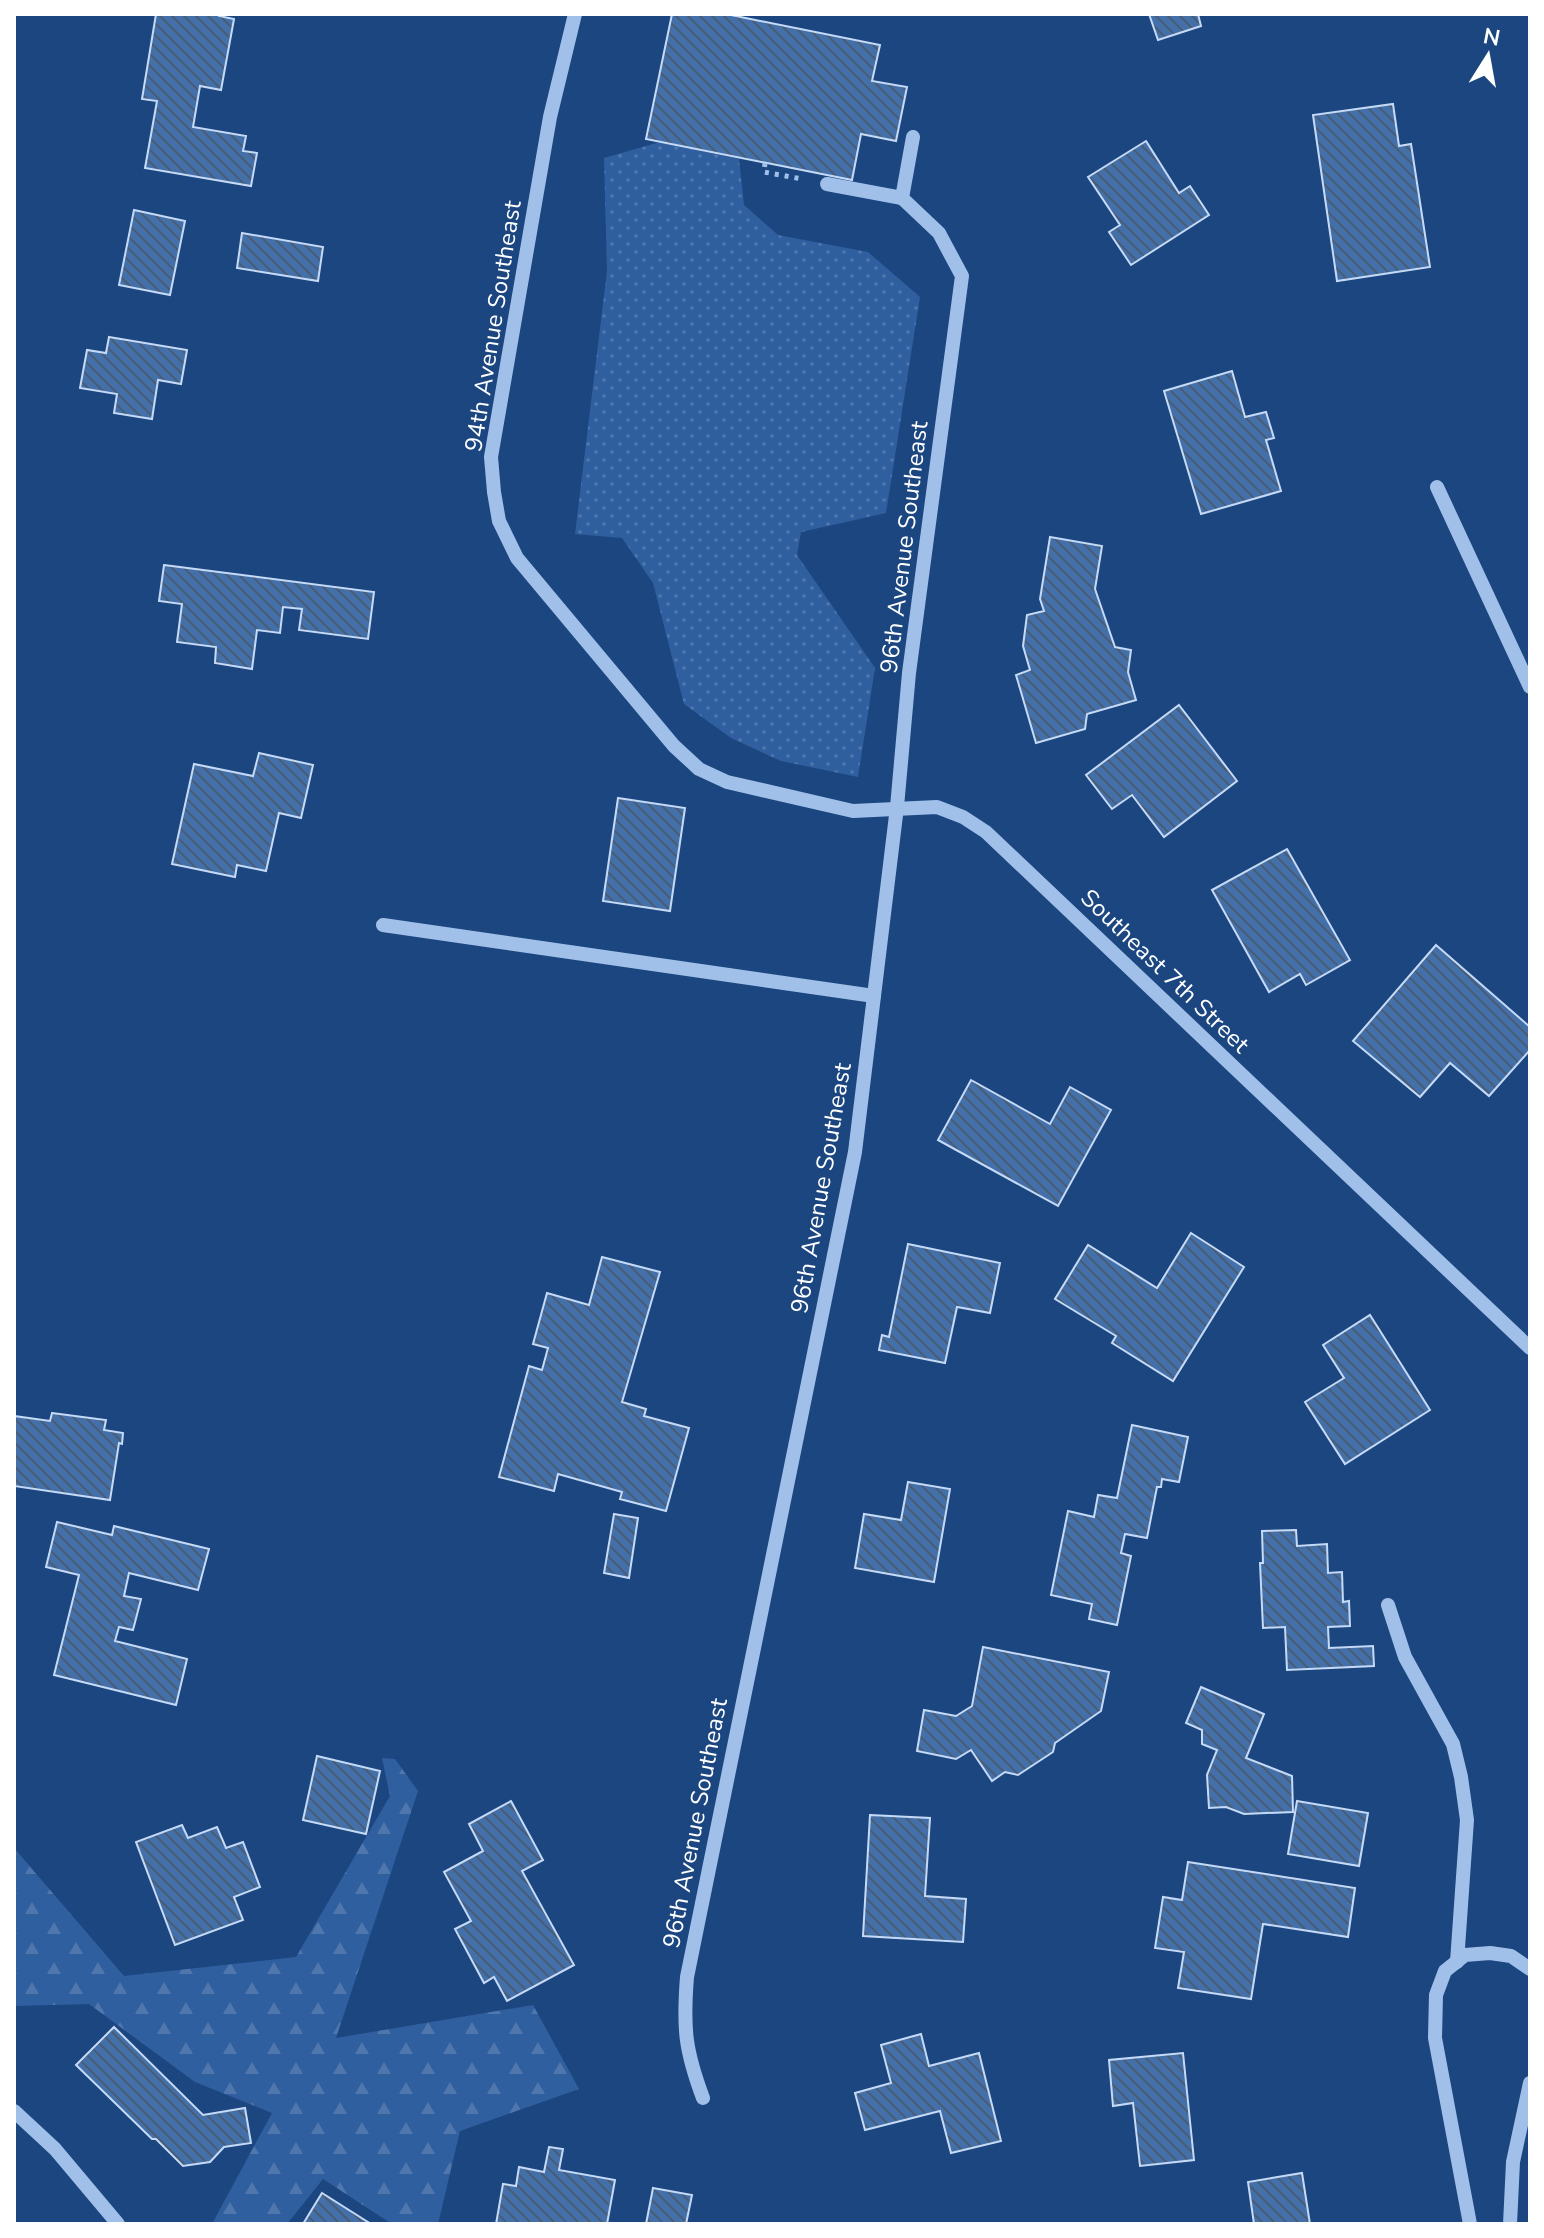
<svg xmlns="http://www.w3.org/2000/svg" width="1544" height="2238" viewBox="0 0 1544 2238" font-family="'Nunito Sans',sans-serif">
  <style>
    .grass { fill: url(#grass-dots) }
    .forest { fill: url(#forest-firs) }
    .building { fill: url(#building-back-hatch); stroke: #c5daf7; stroke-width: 2 }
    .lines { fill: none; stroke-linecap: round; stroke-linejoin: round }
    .path { stroke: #a0c0e9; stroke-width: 5; stroke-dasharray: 4 6; stroke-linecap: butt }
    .minor { stroke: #a0c0e9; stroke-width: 14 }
    .labels { text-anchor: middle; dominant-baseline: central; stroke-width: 6; stroke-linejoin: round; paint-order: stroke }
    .street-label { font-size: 24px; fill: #fff; stroke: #1c4680 }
  </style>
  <defs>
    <pattern id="grass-dots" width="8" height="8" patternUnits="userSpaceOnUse" patternTransform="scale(2)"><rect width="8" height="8" fill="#305f9f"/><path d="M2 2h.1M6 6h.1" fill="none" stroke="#4f77ad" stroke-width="1.8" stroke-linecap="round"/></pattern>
    <pattern id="forest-firs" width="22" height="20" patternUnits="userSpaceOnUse" patternTransform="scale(2)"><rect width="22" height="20" fill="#305f9f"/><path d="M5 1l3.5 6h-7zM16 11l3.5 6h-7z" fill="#4f77ad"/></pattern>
    <pattern id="building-back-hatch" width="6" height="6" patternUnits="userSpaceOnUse" patternTransform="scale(2)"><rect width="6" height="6" fill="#4470aa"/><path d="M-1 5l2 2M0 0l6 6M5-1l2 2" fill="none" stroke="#485c76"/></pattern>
  </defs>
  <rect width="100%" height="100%" fill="#1c4680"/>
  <polygon class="grass" points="660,142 739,159 744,205 778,235 868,252 920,297 886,513 801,532 797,555 875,668 858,777 781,761 731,738 684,704 653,583 622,538 575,534 607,271 604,158"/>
  <polygon class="forest" points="382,1758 395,1759 418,1791 336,2038 533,2005 579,2089 460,2131 438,2224 392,2224 323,2179 287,2224 212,2224 272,2113 195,2082 89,2004 14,2006 14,1848 124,1976 296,1957 390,1796"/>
  <g class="building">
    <polygon points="156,14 219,14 219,16 234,19 221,90 200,86 193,127 246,136 243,151 257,153 251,186 145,168 157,101 142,99"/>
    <polygon points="672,14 726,14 880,45 872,81 907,87 896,141 861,134 852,180 646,139"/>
    <polygon points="1149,14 1198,14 1201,26 1158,40"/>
    <polygon points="1393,104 1399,146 1411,144 1430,267 1337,281 1313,115"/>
    <polygon points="1146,141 1179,193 1190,186 1209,215 1131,265 1109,232 1120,225 1088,177"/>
    <polygon points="134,210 185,221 170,295 119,285"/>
    <polygon points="242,233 323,247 318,281 237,268"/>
    <polygon points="109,337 187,350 181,384 158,380 152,419 114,413 117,394 80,388 87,350 106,353"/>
    <polygon points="1232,371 1245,417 1266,412 1274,438 1266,440 1281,491 1201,514 1164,391"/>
    <polygon points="1050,537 1102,546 1095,589 1115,647 1131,650 1128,672 1136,700 1087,714 1085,729 1036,743 1016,675 1030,670 1023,646 1027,615 1044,611 1040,599"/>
    <polygon points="164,565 374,592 368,639 299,630 302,609 283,607 280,633 257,630 252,669 215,663 216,647 177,642 182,604 159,601"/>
    <polygon points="1179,705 1237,781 1164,837 1132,795 1112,809 1086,775"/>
    <polygon points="259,753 313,765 301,818 279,813 266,871 237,865 235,877 172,864 194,764 253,776"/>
    <polygon points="618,798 685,808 670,911 603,901"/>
    <polygon points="1287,849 1350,960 1306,985 1300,974 1269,992 1212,890"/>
    <polygon points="1436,945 1530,1027 1530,1050 1489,1096 1450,1063 1420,1097 1353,1041"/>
    <polygon points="971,1080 1050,1124 1070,1087 1111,1110 1058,1206 938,1140"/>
    <polygon points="1191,1233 1244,1267 1173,1381 1112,1343 1116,1336 1055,1299 1088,1245 1157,1288"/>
    <polygon points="908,1244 1000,1263 990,1313 957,1307 945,1363 879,1350 882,1335 889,1337"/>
    <polygon points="602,1257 660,1272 622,1402 646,1409 644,1416 689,1428 666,1511 620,1499 622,1492 558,1474 554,1491 499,1477 529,1366 542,1370 548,1348 533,1344 547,1293 589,1305"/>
    <polygon points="1370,1315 1430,1410 1345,1464 1305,1402 1344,1378 1323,1345"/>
    <polygon points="52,1413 106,1420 104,1430 123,1433 122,1444 119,1443 110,1500 14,1486 14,1416 50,1421"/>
    <polygon points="1132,1425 1188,1437 1179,1482 1162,1479 1161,1487 1157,1487 1147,1538 1125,1534 1121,1553 1131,1556 1117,1625 1089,1619 1092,1604 1051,1595 1068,1511 1094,1517 1098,1495 1117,1498"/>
    <polygon points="908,1482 950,1489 934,1582 855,1568 864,1514 901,1520"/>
    <polygon points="614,1514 638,1518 629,1578 604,1573"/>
    <polygon points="57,1522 112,1535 114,1526 209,1549 198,1590 129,1573 124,1596 141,1599 133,1630 119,1627 115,1641 187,1659 176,1705 54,1675 79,1575 46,1567"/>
    <polygon points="1296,1530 1297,1546 1327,1544 1328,1573 1342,1572 1343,1602 1349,1601 1350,1626 1328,1627 1329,1648 1373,1646 1374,1666 1287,1670 1285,1627 1263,1628 1260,1563 1263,1563 1262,1531"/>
    <polygon points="983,1647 1109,1672 1101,1711 1055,1743 1053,1752 1018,1775 1005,1772 992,1781 971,1750 956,1759 917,1751 924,1710 956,1716 972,1706"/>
    <polygon points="1201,1687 1264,1714 1246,1758 1292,1776 1293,1812 1244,1814 1226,1807 1209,1808 1207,1775 1217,1750 1202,1744 1202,1730 1186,1723"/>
    <polygon points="317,1756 380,1771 366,1834 303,1820"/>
    <polygon points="511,1801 543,1860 522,1871 574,1965 507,2001 494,1977 484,1983 455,1929 471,1921 444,1872 483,1851 469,1824"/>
    <polygon points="1297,1801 1368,1813 1359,1866 1288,1854"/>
    <polygon points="870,1815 930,1818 925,1896 966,1899 963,1942 863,1936"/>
    <polygon points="182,1825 188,1838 217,1827 226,1848 243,1842 260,1887 234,1897 243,1920 175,1945 136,1842"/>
    <polygon points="1188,1862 1355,1888 1348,1937 1263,1924 1251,1999 1178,1988 1184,1952 1155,1948 1163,1897 1182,1900"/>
    <polygon points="114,2027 203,2115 245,2108 251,2143 224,2147 210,2162 183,2166 156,2139 152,2139 76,2065"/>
    <polygon points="921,2034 929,2066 979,2053 1001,2141 951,2153 940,2111 865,2130 855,2093 891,2083 881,2045"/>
    <polygon points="1183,2053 1194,2160 1140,2166 1133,2103 1113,2106 1109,2060"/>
    <polygon points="549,2147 563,2149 559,2170 615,2180 607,2224 496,2224 503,2184 516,2186 519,2167 544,2172"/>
    <polygon points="1302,2173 1310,2224 1254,2224 1248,2182"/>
    <polygon points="653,2188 692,2195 686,2224 646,2224"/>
    <polygon points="322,2193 371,2224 303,2224"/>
  </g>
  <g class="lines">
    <polyline class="path" points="765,163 764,172 802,179"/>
    <g class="minor">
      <polyline points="575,14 550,117 491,457 494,492 499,521 517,558 674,746 699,769 727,782 853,811 937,807 963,817 986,832 1530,1348"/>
      <polyline points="827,184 902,198"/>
      <polyline points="1437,487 1530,687"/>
      <polyline points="383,925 874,996"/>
      <polyline points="1388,1605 1405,1657 1453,1744 1461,1777 1467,1820 1457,1962"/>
      <path d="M703,2098C685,2050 683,2028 687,1977L855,1152L897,807L909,673L962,276L939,233L902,198L913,137"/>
      <polyline points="14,2111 55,2149 118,2224"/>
      <polyline points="1470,2224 1435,2038 1436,1995 1445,1971 1465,1955 1490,1953 1511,1956 1530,1969"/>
      <polyline points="1510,2224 1513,2162 1530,2083"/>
    </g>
  </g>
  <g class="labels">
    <g class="street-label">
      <text transform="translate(493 326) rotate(-81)">94th Avenue Southeast</text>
      <text transform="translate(904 547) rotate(-83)">96th Avenue Southeast</text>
      <text transform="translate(1165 971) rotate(44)">Southeast 7th Street</text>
      <text transform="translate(821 1188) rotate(-80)">96th Avenue Southeast</text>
      <text transform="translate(695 1823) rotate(-79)">96th Avenue Southeast</text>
    </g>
  </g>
  <rect width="1544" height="2238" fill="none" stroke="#ffffff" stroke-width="32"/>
  <g transform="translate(1488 56) rotate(11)" stroke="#1c4680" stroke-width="6" paint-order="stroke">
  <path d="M0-6L14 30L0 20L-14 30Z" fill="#ffffff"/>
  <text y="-12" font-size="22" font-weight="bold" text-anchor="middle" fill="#ffffff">N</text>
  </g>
</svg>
